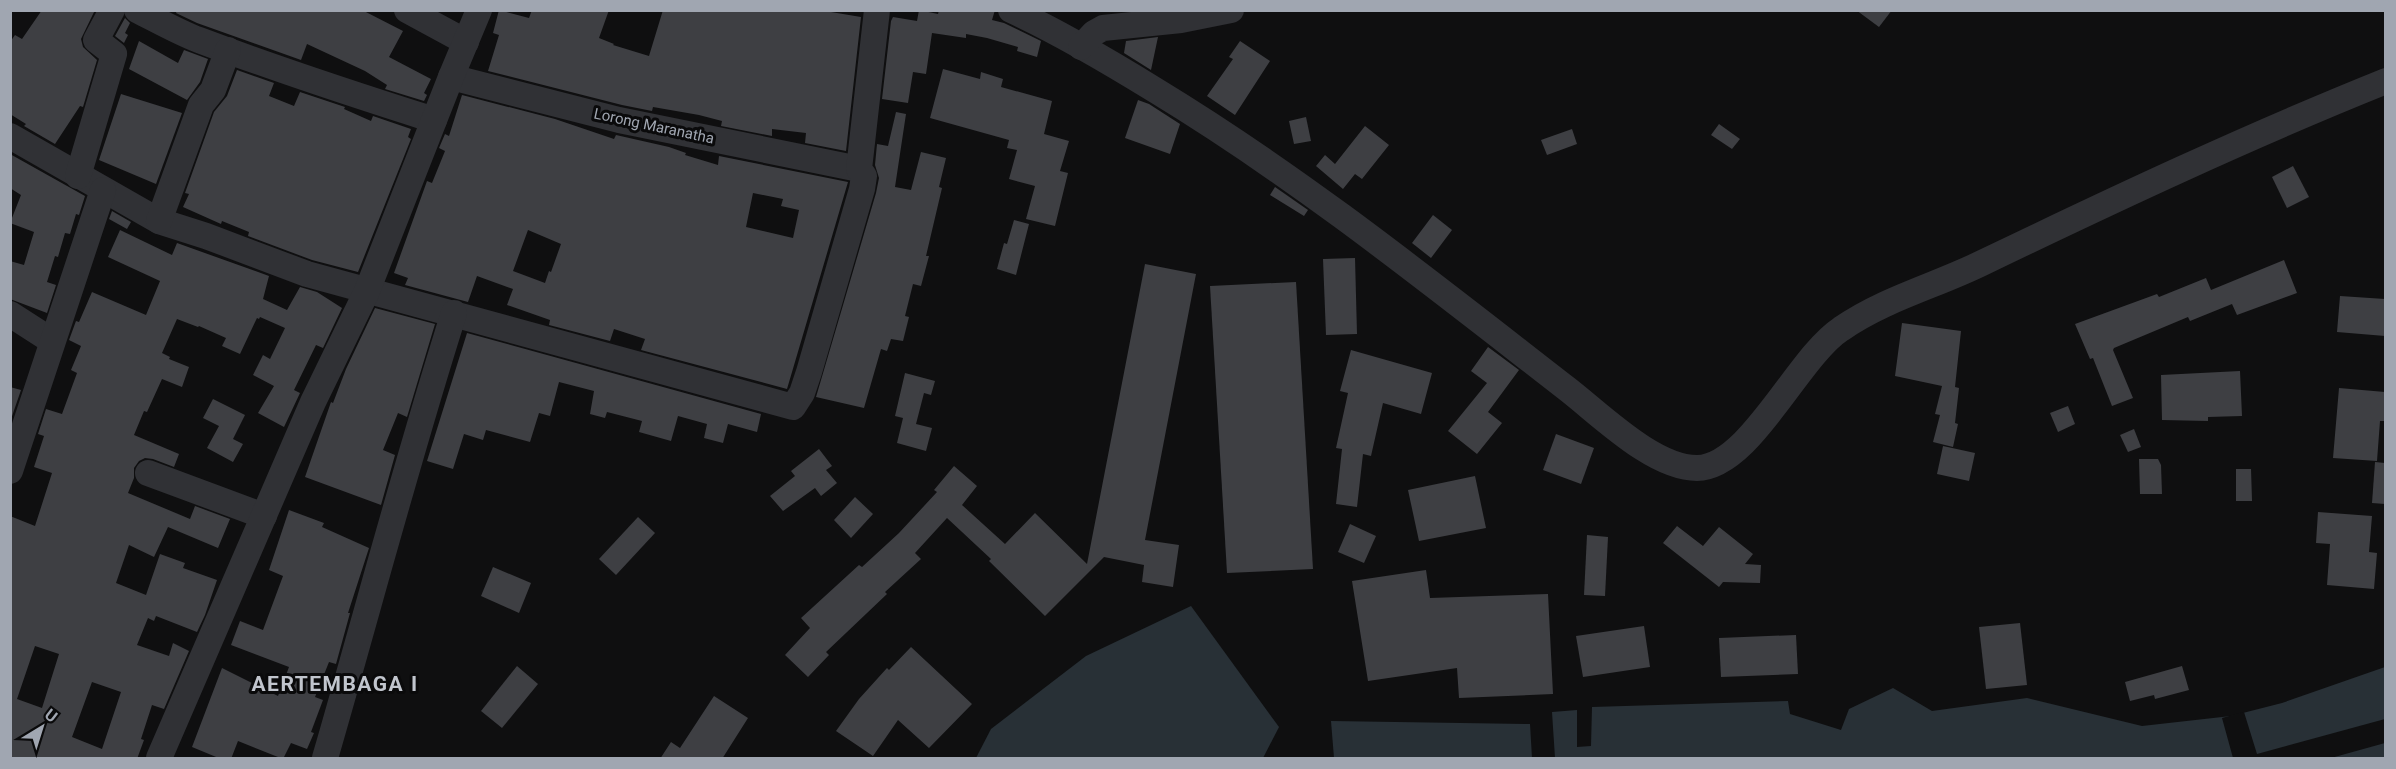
<svg xmlns="http://www.w3.org/2000/svg" width="2396" height="769" viewBox="0 0 2396 769" font-family="Roboto,sans-serif">
  <style>
    .water { fill: #283036 }
    .pier { fill: #0f0f10 }
    .building { fill: #3e3f43; fill-rule: evenodd }
    .lines { fill: none; stroke-linecap: round; stroke-linejoin: round }
    .minor { stroke: #303135; stroke-width: 26 }
    .labels { text-anchor: middle; dominant-baseline: central; stroke-width: 6; stroke-linejoin: round; paint-order: stroke }
    .street-label { font-size: 15px; fill: #a0a6b1; stroke: #0a0a0b }
    .district-label { font-size: 21px; font-weight: bold; letter-spacing: 1.5px; fill: #c1c5cd; stroke: #0a0a0b }
  </style>
  <rect width="100%" height="100%" fill="#0f0f10"/>
  <g class="water">
    <polygon points="1191,606 1279,727 1263,758 976,758 991,729 1086,656"/>
    <polygon points="2385,667 2385,758 1555,758 1552,712 1577,710 1577,747 1591,746 1592,707 1788,701 1790,714 1841,730 1849,709 1893,688 1932,711 2027,698 2142,726 2231,716 2282,703"/>
    <polygon points="1331,721 1530,724 1532,758 1334,758"/>
  </g>
  <polygon class="pier" points="2244,712 2257,754 2385,719 2385,743 2331,758 2233,758 2222,718"/>
  <g class="building">
    <polygon points="42,10 95,10 81,39 83,47 97,60 83,107 80,106 55,144 24,126 26,124 10,114 10,42 15,35 22,39"/>
    <polygon points="177,10 362,10 403,31 389,57 431,79 424,93 427,95 424,101 385,89 387,85 365,71 307,44 301,60 197,23 176,13"/>
    <polygon points="499,10 529,18 532,10 609,10 599,38 614,44 613,45 649,56 663,10 819,10 861,17 846,151 805,143 806,133 772,129 772,136 721,126 722,121 699,115 653,107 652,111 622,105 488,71 499,35 493,33"/>
    <polygon points="919,10 938,14 939,10 995,10 992,20 1004,23 1041,41 1037,57 1017,51 1018,47 987,38 966,34 966,38 932,33 926,74 913,72 908,103 882,99 891,21 893,17 917,21"/>
    <polygon points="1856,10 1892,10 1879,27"/>
    <polygon points="125,18 130,23 125,33 128,35 124,43 115,36"/>
    <polygon points="1158,37 1151,70 1124,53 1126,41"/>
    <polygon points="139,41 178,63 184,50 208,59 200,82 187,100 129,69"/>
    <polygon points="1240,41 1270,61 1235,115 1207,96 1233,59 1229,57"/>
    <polygon points="943,69 980,79 981,72 1003,79 1001,87 1052,101 1044,134 1069,141 1060,171 1068,173 1055,226 1026,219 1035,186 1009,179 1017,150 1007,148 1009,140 930,118"/>
    <polygon points="237,70 274,83 269,96 294,106 300,92 345,107 344,109 371,121 373,116 411,129 408,137 411,139 358,272 312,260 248,236 249,232 222,221 221,224 183,207 189,194 185,193 214,112 227,96"/>
    <polygon points="121,94 182,113 156,184 99,160"/>
    <path d="M462,95L555,119L614,139L616,135L669,147L686,153L685,155L718,165L719,156L848,182L787,389L641,350L645,339L614,329L610,341L549,325L550,320L507,305L513,289L477,276L468,302L405,285L408,278L394,273L427,181L432,183L445,151L439,148L445,134L449,136ZM753,193L783,199L781,206L799,210L793,238L746,227ZM528,230L561,244L551,272L549,271L545,283L513,271Z"/>
    <polygon points="1138,100 1149,104 1180,124 1170,154 1125,138"/>
    <polygon points="896,112 906,114 895,187 911,190 921,152 946,158 939,187 942,188 926,256 929,256 921,286 913,284 905,316 909,317 903,341 891,339 887,351 881,349 864,408 816,397 876,193 879,178 875,165 877,144 888,146"/>
    <polygon points="1306,117 1311,141 1294,144 1289,121"/>
    <polygon points="1719,124 1740,139 1732,149 1711,135"/>
    <polygon points="1365,126 1389,145 1362,179 1355,174 1343,189 1316,166 1325,155 1335,164"/>
    <polygon points="1572,129 1577,144 1547,155 1541,140"/>
    <polygon points="10,154 85,196 79,215 76,214 70,234 65,233 58,257 55,256 47,282 56,285 47,313 10,299 10,261 24,265 34,232 10,223 21,195 10,188"/>
    <polygon points="2293,166 2309,197 2287,208 2272,177"/>
    <polygon points="1275,187 1308,210 1304,216 1270,195"/>
    <polygon points="112,211 131,222 127,229 109,219"/>
    <polygon points="1433,215 1452,230 1431,258 1412,243"/>
    <polygon points="1014,220 1029,224 1016,275 997,269 1004,243 1007,244"/>
    <path d="M120,230L172,255L177,243L269,276L263,299L287,310L300,287L317,292L342,308L323,348L316,345L294,390L300,393L284,427L258,413L274,386L253,375L263,355L270,359L285,328L260,317L259,319L257,318L240,354L222,346L226,338L199,326L198,327L177,319L162,353L170,357L169,359L189,367L182,387L162,379L147,412L144,411L134,435L179,454L174,467L153,459L145,458L139,461L134,468V478L128,493L190,519L195,506L230,519L218,548L168,527L154,557L129,545L116,583L146,595L160,554L185,563L183,568L217,580L205,615L197,632L156,616L154,621L148,618L137,645L169,656L173,643L189,651L164,709L152,705L141,739L144,740L137,759H10V516L35,526L52,473L34,467L44,436L38,434L46,409L62,414L77,373L71,370L81,346L69,340L76,321L79,322L92,292L146,315L160,281L108,257ZM35,646L59,654L42,708L17,699ZM92,682L121,692L102,749L72,737Z"/>
    <polygon points="1355,258 1357,334 1326,335 1323,259"/>
    <polygon points="2284,260 2297,293 2237,315 2232,304 2190,321 2188,317 2114,348 2113,350 2133,398 2112,406 2093,358 2090,359 2075,324 2157,294 2159,297 2206,278 2211,290"/>
    <polygon points="1145,264 1196,274 1145,540 1179,545 1173,587 1142,582 1144,565 1104,557 1045,616 989,561 991,559 947,518 915,553 921,559 885,592 887,594 826,652 829,655 808,677 785,655 810,628 801,618 859,565 862,567 899,533 937,492 934,490 954,466 977,486 962,505 1005,544 1035,513 1087,564"/>
    <polygon points="1296,282 1313,569 1227,573 1210,286"/>
    <polygon points="2340,296 2385,299 2385,336 2337,332"/>
    <polygon points="375,308 435,324 407,417 398,413 383,450 395,455 381,505 305,477 331,402 333,403 346,369"/>
    <polygon points="1902,323 1961,331 1955,387 1959,388 1955,423 1958,424 1953,447 1933,442 1940,415 1935,414 1942,386 1895,376"/>
    <polygon points="467,333 761,414 757,432 728,424 723,443 704,438 707,424 678,416 671,441 639,432 642,421 607,412 605,418 590,414 594,391 559,382 550,416 539,413 530,442 486,430 483,440 464,434 453,469 427,461"/>
    <polygon points="1488,347 1519,370 1488,412 1502,423 1477,454 1448,431 1487,383 1471,371"/>
    <polygon points="1351,350 1432,373 1421,414 1383,403 1371,456 1363,454 1357,507 1336,504 1342,449 1336,448 1348,393 1340,391"/>
    <polygon points="2240,371 2242,416 2208,417 2208,421 2162,420 2161,375"/>
    <polygon points="905,373 935,381 931,395 924,393 916,424 932,428 926,451 897,443 903,418 895,416"/>
    <polygon points="10,387 21,390 10,422"/>
    <polygon points="2339,388 2385,392 2385,421 2380,421 2377,461 2333,458"/>
    <polygon points="213,399 245,415 233,439 243,444 233,462 207,448 219,426 203,418"/>
    <polygon points="2068,406 2075,424 2058,432 2050,413"/>
    <polygon points="2134,429 2141,447 2128,452 2120,435"/>
    <polygon points="1556,434 1594,448 1581,484 1543,470"/>
    <polygon points="1943,446 1975,453 1969,481 1937,474"/>
    <polygon points="819,449 832,466 826,470 837,483 821,496 815,488 783,511 770,496 795,476 791,471"/>
    <polygon points="2139,459 2158,459 2161,465 2162,494 2140,494"/>
    <polygon points="2375,462 2385,463 2385,504 2372,503"/>
    <polygon points="2236,469 2251,469 2252,501 2236,501"/>
    <polygon points="1475,476 1486,528 1419,541 1408,490"/>
    <polygon points="855,497 873,514 851,538 834,520"/>
    <polygon points="289,510 324,523 322,527 369,548 348,613 350,613 336,664 329,662 315,697 323,700 311,732 314,733 307,749 291,743 283,759 238,741 231,759 221,759 192,747 222,668 278,696 289,667 231,645 240,621 263,630 283,576 269,570"/>
    <polygon points="2318,512 2372,516 2369,552 2377,553 2374,589 2327,585 2330,544 2316,543"/>
    <polygon points="638,517 655,533 616,575 599,559"/>
    <polygon points="1350,524 1376,536 1364,563 1338,552"/>
    <polygon points="1677,526 1703,546 1719,527 1753,554 1745,564 1761,565 1760,583 1723,582 1719,587 1663,543"/>
    <polygon points="1587,535 1608,537 1605,596 1584,595"/>
    <polygon points="493,567 531,583 519,613 481,596"/>
    <polygon points="1426,570 1430,598 1548,594 1553,694 1459,698 1457,668 1368,681 1352,581"/>
    <polygon points="2020,623 2027,685 1986,689 1979,627"/>
    <polygon points="1644,626 1650,667 1583,677 1576,636"/>
    <polygon points="1796,635 1798,674 1721,677 1719,638"/>
    <polygon points="911,647 972,704 929,748 898,720 873,756 836,731 859,699 887,668 889,670"/>
    <polygon points="517,666 538,684 502,728 481,711"/>
    <polygon points="2182,666 2189,690 2155,699 2154,695 2130,701 2125,682"/>
    <polygon points="714,696 748,718 722,759 660,759 671,742 680,748"/>
  </g>
  <g class="lines">
    <g class="minor">
      <path d="M137,10C157,20 178,32 199,40C276,69 355,95 434,120"/>
      <polyline points="407,10 466,42"/>
      <path d="M1011,10C1061,33 1108,61 1155,90C1300,178 1432,284 1566,388C1600,414 1653,468 1697,468C1750,467 1797,358 1841,329C1884,299 1935,286 1982,263C2115,199 2249,136 2386,81"/>
      <polyline points="1081,47 1094,33 1103,28 1181,20 1231,10"/>
      <polyline points="451,77 619,120 859,169"/>
      <polyline points="10,136 159,221 206,236 307,274 793,407 802,393 809,372 862,189 864,176 859,169 877,10"/>
      <polyline points="78,176 114,54 96,40 112,10"/>
      <polyline points="159,221 201,105 213,90 228,50"/>
      <polyline points="10,314 52,341"/>
      <polyline points="10,471 103,190"/>
      <polyline points="148,473 264,516"/>
      <polyline points="159,758 313,402 367,291 451,77 479,10"/>
      <path d="M325,758C368,610 407,460 454,313"/>
    </g>
  </g>
  <g class="labels">
    <g class="street-label">
      <text transform="translate(654 126) rotate(12)">Lorong Maranatha</text>
    </g>
    <g class="district-label">
      <text x="335" y="684">AERTEMBAGA I</text>
    </g>
  </g>
  <rect width="2396" height="769" fill="none" stroke="#a0a6b1" stroke-width="24"/>
  <g transform="translate(42 727) rotate(38)" stroke="#0a0a0b" stroke-width="4.5" paint-order="stroke">
  <path d="M0-4.5L10 22L0 15L-10 22Z" fill="#a0a6b1"/>
  <text y="-9" font-size="16" font-weight="bold" text-anchor="middle" fill="#a0a6b1">U</text>
  </g>
</svg>
